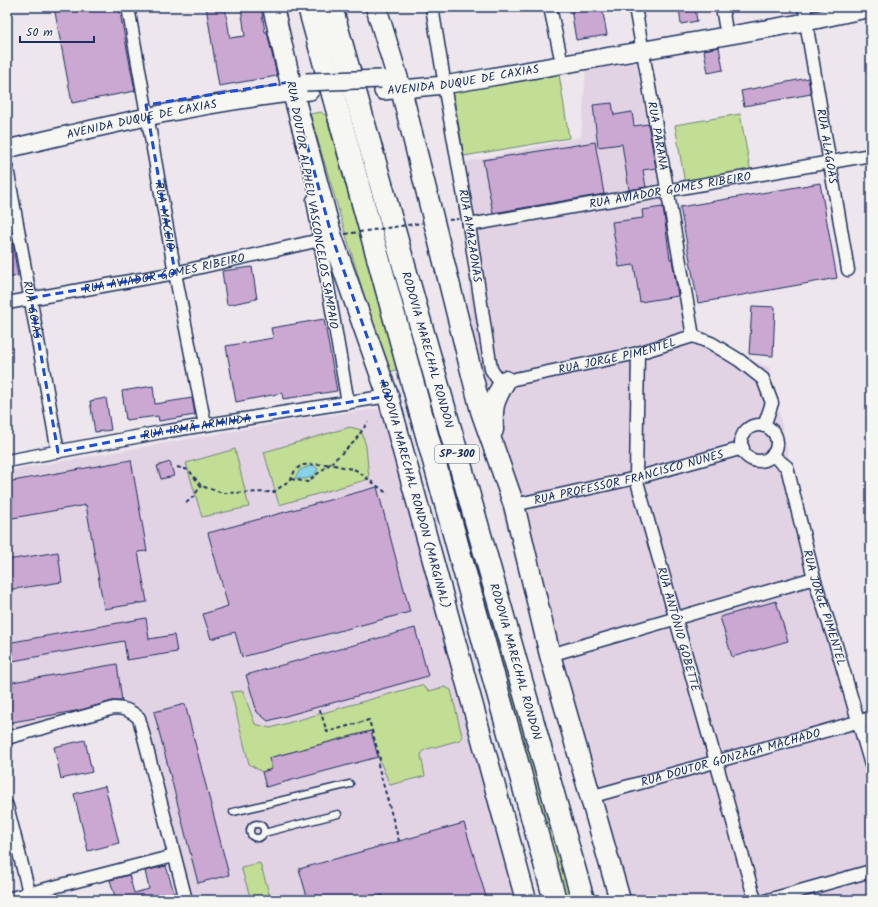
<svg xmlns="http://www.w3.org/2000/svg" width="878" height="907" viewBox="0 0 878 907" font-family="Kalam,sans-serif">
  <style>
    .built { fill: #e2d3e4 }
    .green { fill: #c2dd94; stroke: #6e8679 }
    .water { fill: #88d3e8; stroke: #5c91b1 }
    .building { fill: #caa8d2; stroke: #1b2f5e }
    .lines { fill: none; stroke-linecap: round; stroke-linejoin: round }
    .service-casing { stroke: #1b2f5e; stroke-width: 9 }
    .minor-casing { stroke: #1b2f5e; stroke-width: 15 }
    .secondary-casing { stroke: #1b2f5e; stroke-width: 20 }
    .trunk-casing { stroke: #1b2f5e; stroke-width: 23 }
    .motorway-casing { stroke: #1b2f5e; stroke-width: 25 }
    .path { stroke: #1b2f5e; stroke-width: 2; stroke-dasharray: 4 3; stroke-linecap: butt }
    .service { stroke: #f6f6f2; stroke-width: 6 }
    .minor { stroke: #f6f6f2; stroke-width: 12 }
    .secondary { stroke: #f6f6f2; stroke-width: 17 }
    .trunk { stroke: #f6f6f2; stroke-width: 20 }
    .motorway { stroke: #f6f6f2; stroke-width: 22 }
    .secondary-bridge-casing { stroke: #1b2f5e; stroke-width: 20; stroke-linecap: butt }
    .path-bridge { stroke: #1b2f5e; stroke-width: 2; stroke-dasharray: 4 3; stroke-linecap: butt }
    .secondary-bridge { stroke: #f6f6f2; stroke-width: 17 }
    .marked { fill: none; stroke: #1d4ed8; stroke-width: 3; stroke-dasharray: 8 5; stroke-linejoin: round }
    .labels { text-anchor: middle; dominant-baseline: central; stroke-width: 3; stroke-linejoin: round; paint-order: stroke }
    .shield { fill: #f6f6f2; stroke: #5d6b8a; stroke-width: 1 }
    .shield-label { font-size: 11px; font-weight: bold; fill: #1b2f5e }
    .street-label { font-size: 12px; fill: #1b2f5e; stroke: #f6f6f2 }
  </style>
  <rect width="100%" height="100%" fill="#ede6ec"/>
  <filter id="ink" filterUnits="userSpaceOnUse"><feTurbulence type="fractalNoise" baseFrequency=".025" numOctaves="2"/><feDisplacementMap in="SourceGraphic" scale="8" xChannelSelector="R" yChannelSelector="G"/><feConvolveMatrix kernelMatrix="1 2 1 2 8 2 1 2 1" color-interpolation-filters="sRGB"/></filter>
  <g filter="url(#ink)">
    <g class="built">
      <polygon points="636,63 663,210 691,341 769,367 810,552 865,720 871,719 871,900 609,900 472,402 466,162 581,137 586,70"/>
      <polygon points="376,409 383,411 521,900 193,900 142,715 122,706 7,735 7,471 308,418"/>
    </g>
    <g class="green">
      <polygon points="559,74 569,138 464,156 453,92"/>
      <polygon points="321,112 326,116 398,369 390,372 385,366 310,114"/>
      <polygon points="740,114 751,173 685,184 675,125"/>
      <polygon points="393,237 577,900 563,900 379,238"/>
      <polygon points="350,427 361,430 366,446 369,479 279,505 264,452"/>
      <polygon points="235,449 249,507 202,517 186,463"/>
      <polygon points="421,685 429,691 445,687 451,690 462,736 460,740 424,750 421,755 425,776 390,785 378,757 370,731 269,758 272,769 262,772 249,764 231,692 243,691 255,724 270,728"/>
      <polygon points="260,863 271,900 251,900 241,867"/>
    </g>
    <path class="water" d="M313,465L318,469C313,479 305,480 295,478L300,470Z"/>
    <g class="building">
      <polygon points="54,7 119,7 135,91 72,103"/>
      <polygon points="206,7 225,7 230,38 245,36 241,7 261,7 265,32 267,32 277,76 219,86"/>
      <polygon points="578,7 602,7 607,35 576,40 571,9"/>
      <polygon points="679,7 695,7 697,21 681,24"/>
      <polygon points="719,47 723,70 708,73 704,50"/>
      <polygon points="808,78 811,94 744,106 741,91"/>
      <polygon points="612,103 614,115 632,112 634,126 648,124 656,168 643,170 646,187 629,190 622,144 598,147 593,105"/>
      <polygon points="595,142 604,194 493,213 483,160"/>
      <polygon points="820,183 837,278 698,303 680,207"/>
      <polygon points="663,207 670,259 672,259 678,296 640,302 634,265 619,267 612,222 643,218 642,210"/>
      <polygon points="11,236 18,276 7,278 7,237"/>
      <polygon points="252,267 257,299 227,305 222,271"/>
      <polygon points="752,306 775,307 773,356 749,354"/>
      <polygon points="324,319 337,391 283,399 282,393 236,402 226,346 273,338 271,328"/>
      <polygon points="153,386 155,404 192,398 195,415 159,421 158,416 126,420 122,391"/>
      <polygon points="106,398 111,430 95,432 90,401"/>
      <polygon points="131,460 147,551 138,552 147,602 104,609 86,505 7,519 7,482"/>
      <polygon points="170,462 174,476 161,479 157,466"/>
      <polygon points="377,487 410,612 242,657 235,632 211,639 203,614 228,606 208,533"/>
      <polygon points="58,552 62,582 7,590 7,560"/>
      <polygon points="776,601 788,641 732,657 720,617"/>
      <polygon points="146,618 149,639 174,635 177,652 127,660 124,641 7,662 7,643"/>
      <polygon points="415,628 428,676 268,721 257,712 246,675"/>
      <polygon points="117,664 122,701 112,701 81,710 7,723 7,683"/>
      <polygon points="185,704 229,875 198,883 154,712"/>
      <polygon points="371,731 378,757 266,787 262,772 272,769 269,758"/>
      <polygon points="85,740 92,772 61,779 54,747"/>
      <polygon points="105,786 119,843 88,851 74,794"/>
      <polygon points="464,823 487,900 384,900 383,895 365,900 308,900 299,869"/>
      <polygon points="166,866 176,899 116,900 110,880 129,875 134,893 149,889 145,871"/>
    </g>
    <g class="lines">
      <g class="service-casing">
        <g id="service">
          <polyline points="233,812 350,784"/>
          <circle cx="257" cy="831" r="7"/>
          <polyline points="264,833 338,814"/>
        </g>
      </g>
      <g class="minor-casing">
        <g id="minor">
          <path id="s1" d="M128,7L175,273L205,425"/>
          <polyline points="432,7 443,74"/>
          <polyline points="550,7 560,54"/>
          <path id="s2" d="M635,7L693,336"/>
          <polyline points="722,7 725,25"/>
          <polyline points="804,7 805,11"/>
          <path id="s3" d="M806,22L848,270"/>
          <path id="s4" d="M444,85L469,225L491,369L496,377L505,381L638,353L693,336L711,343L739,360L763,379L772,403L764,426"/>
          <path id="s5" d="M7,168L58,452"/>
          <polyline points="313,200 348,403"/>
          <path id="s6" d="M469,225L871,155"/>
          <path id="s7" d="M7,303L175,273L320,240"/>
          <path id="s8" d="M638,353L636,478L755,900"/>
          <circle cx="759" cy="443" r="18"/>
          <path id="s9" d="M772,455L787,467L814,578L836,645L871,765"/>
          <path id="s10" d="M7,461L162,432L388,396"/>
          <path id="s11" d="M514,505L636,478L743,448"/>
          <polyline points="550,655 814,578"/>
          <path d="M7,738L114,708C125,708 131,711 139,718L186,900"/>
          <path id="s12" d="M590,797L871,718"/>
          <polyline points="7,806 31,900"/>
          <polyline points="7,899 174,856"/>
          <polyline points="768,900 871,871"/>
        </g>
      </g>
      <g class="secondary-casing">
        <g id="secondary">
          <path id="s13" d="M383,91L444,85L485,78L806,22L871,8"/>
          <path id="s14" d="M7,149C107,125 207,101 310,91"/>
        </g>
      </g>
      <g class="trunk-casing">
        <g id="trunk">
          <path id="s15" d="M273,7L293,93L332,237L388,396L526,900"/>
          <polyline points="376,7 401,89 481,411 514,505 550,655 620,900"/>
          <path d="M493,430C492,406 493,402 505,381"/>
        </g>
      </g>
      <g class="motorway-casing">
        <g id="motorway">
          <polyline points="309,7 555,900"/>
          <path id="s16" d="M331,7L583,900"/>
        </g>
      </g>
      <g class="path">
        <polyline points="449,220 458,219"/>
        <polyline points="177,467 189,470 201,486 223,493 274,492 291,479 295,470 302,465 330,464 354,442 368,422"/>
        <polyline points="291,479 307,482 330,464 356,470 388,494"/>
        <polyline points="186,503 193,497 201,486"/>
        <polyline points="320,710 327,732 369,720 380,759 378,765 399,841"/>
      </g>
      <use href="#service" class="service"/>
      <use href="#minor" class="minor"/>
      <use href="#secondary" class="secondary"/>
      <use href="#trunk" class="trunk"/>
      <use href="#motorway" class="motorway"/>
      <g class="secondary-bridge-casing">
        <polyline id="secondary-bridge" points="306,82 381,79"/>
      </g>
      <polyline class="path-bridge" points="345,234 422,223"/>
      <use href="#secondary-bridge" class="secondary-bridge"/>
    </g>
  </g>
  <path class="marked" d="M290,82L332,237L388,396L162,432L58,452L31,298L175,273L146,105Z"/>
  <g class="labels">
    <rect class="shield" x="435" y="445" width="44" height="18" rx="3"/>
    <g class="shield-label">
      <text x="457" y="454">SP-300</text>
    </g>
    <g class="street-label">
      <text stroke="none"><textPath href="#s13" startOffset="81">AVENIDA DUQUE DE CAXIAS</textPath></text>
      <text stroke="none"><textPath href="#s14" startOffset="138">AVENIDA DUQUE DE CAXIAS</textPath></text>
      <text stroke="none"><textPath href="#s2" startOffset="131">RUA PARANÁ</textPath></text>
      <text stroke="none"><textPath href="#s3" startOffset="126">RUA ALAGOAS</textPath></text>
      <text stroke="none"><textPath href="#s6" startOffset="204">RUA AVIADOR GOMES RIBEIRO</textPath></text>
      <text transform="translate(312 205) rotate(80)">RUA DOUTOR ALPHEU VASCONCELOS SAMPAIO</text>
      <text stroke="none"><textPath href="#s1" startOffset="212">RUA MACEIÓ</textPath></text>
      <text stroke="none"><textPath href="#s4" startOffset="153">RUA AMAZAONAS</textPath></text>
      <text stroke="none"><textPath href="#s7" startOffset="160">RUA AVIADOR GOMES RIBEIRO</textPath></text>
      <text stroke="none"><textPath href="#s5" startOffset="144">RUA GOIÁS</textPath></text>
      <text stroke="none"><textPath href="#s16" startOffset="356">RODOVIA MARECHAL RONDON</textPath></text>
      <text stroke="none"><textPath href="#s4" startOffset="422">RUA JORGE PIMENTEL</textPath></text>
      <text stroke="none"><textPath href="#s10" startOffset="193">RUA IRMÃ ARMINDA</textPath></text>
      <text stroke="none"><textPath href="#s11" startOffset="118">RUA PROFESSOR FRANCISCO NUNES</textPath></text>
      <text stroke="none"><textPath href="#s15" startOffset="508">RODOVIA MARECHAL RONDON (MARGINAL)</textPath></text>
      <text stroke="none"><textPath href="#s9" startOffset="165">RUA JORGE PIMENTEL</textPath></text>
      <text stroke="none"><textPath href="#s8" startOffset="282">RUA ANTÔNIO GOBETTE</textPath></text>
      <text stroke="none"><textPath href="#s16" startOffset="680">RODOVIA MARECHAL RONDON</textPath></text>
      <text stroke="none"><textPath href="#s12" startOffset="146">RUA DOUTOR GONZAGA MACHADO</textPath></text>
    </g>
  </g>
  <rect width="878" height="907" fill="none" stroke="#f6f6f2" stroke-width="24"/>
  <rect x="12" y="12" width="854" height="883" fill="none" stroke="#1b2f5e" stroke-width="1.5" filter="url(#ink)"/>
  <path d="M20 36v6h74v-6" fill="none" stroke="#1b2f5e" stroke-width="2"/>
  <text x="26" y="36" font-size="12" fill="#1b2f5e" stroke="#f6f6f2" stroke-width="3" paint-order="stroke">50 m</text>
</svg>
